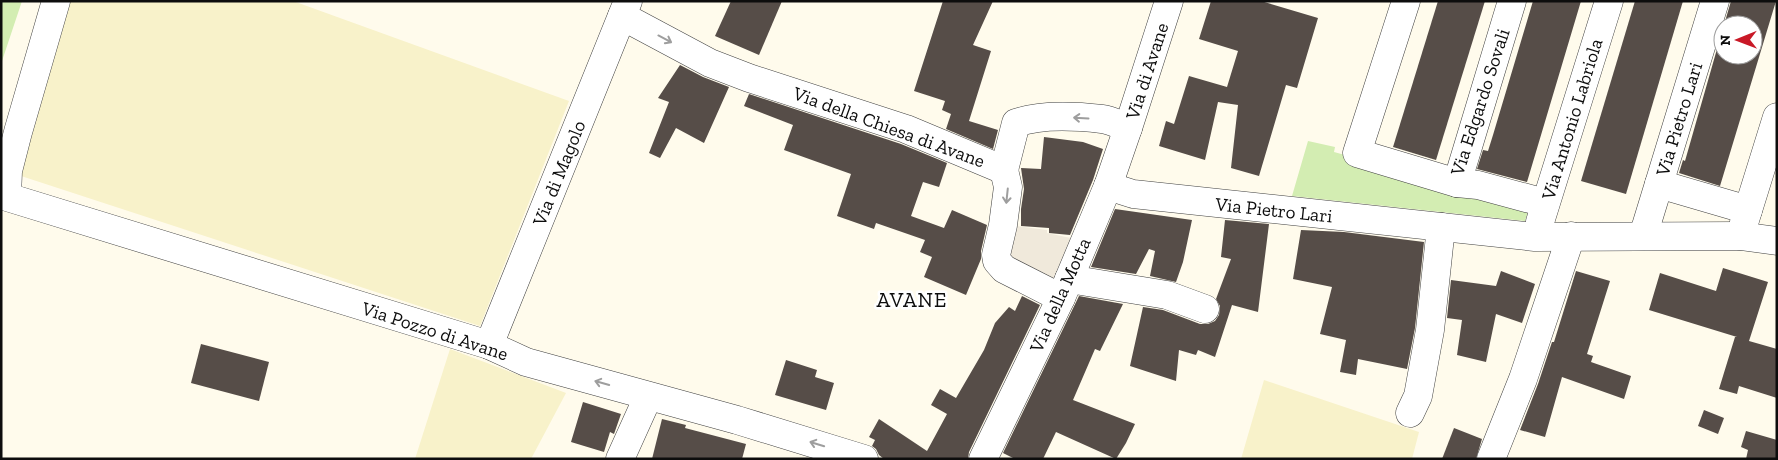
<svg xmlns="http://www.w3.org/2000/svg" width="1778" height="460" viewBox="0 0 1778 460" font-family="'Zilla Slab',serif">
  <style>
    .farmland { fill: #f8f2ca }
    .green { fill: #d3edb2 }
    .plaza { fill: #f0e9db }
    .building { fill: #564d48 }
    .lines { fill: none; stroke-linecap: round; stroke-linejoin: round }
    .minor-casing { stroke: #404040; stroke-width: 29 }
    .minor { stroke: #fff; stroke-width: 28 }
    .oneway { stroke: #9e9e9e }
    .labels { text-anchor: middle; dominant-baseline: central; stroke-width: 5; stroke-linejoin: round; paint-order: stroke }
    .street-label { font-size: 19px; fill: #0d0d0d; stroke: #fff }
    .quarter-label { font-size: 21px; letter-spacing: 1px; fill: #0d0d0d; stroke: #fff }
  </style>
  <rect width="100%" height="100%" fill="#fffbec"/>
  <g class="farmland">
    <polygon points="69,1 293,1 569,101 480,326 18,175"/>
    <polygon points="450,349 566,393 531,459 415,459"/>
    <polygon points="1264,380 1419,432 1412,459 1241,459"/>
  </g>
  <g class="green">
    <polygon points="1,1 22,1 1,64"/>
    <polygon points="1308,141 1335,147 1334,152 1530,206 1525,221 1292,196"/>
  </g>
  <polygon class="plaza" points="1016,226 1047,230 1047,233 1071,238 1052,289 1006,262"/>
  <g class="building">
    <polygon points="731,1 782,1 759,55 715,36"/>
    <polygon points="943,1 993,1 973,45 991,51 969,121 998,130 993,149 946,129 951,114 942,110 945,101 914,91"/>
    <polygon points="1211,1 1261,1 1318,18 1297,88 1286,85 1259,176 1231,168 1238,105 1218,102 1205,160 1159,146 1166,121 1174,124 1189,76 1227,87 1238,51 1199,39"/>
    <polygon points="1438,1 1485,1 1436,160 1393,147"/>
    <polygon points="1533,1 1581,1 1527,182 1477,169 1483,150 1488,151 1493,135"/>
    <polygon points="1635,1 1683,1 1626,194 1581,181"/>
    <polygon points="1731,1 1776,1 1720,186 1679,173 1683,160 1685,161 1723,28 1723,55 1753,55 1753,25 1724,25"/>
    <polygon points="680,65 703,77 729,87 704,143 676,128 660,158 649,153 669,102 658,98"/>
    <polygon points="749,94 901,144 947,163 939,187 923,182 911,216 944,228 952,210 987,225 981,251 981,259 966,295 924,277 932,257 920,252 925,240 876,223 874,229 837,216 851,174 784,150 793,125 744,106"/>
    <polygon points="1044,137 1083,142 1103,149 1093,180 1070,235 1049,233 1049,228 1021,226 1021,209 1024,189 1021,168 1041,169"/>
    <polygon points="1115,209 1192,220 1183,262 1176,282 1150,276 1155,251 1149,249 1136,274 1091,267"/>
    <polygon points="1225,220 1269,224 1258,312 1232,305 1215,357 1198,350 1196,355 1179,350 1176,381 1130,366 1143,307 1163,310 1200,324 1208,324 1215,321 1219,315 1220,306 1216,299 1231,259 1221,257"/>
    <polygon points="1301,230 1344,232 1424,242 1415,328 1407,369 1358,359 1356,375 1340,372 1346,340 1320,334 1332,287 1293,279"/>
    <polygon points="1723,268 1768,282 1749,341 1777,349 1777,398 1739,386 1737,394 1719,389 1735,337 1737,337 1649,310 1660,273 1716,291"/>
    <polygon points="1501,271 1535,284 1522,323 1496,314 1486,362 1457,355 1462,320 1447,318 1451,280 1496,286"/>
    <polygon points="1576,271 1610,281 1587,354 1593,356 1591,362 1631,376 1624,399 1562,377 1545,437 1520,430 1538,384 1552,342 1554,342"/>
    <polygon points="1022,296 1040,305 969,452 968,459 884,459 879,455 876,449 872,446 875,440 869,437 879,419 927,451 947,414 931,405 940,389 956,398 984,350 995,323 1009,307 1015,311"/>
    <polygon points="1079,296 1123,304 1100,351 1095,349 1073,400 1135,424 1126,443 1116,459 1056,432 1043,459 1015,459 1003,453"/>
    <polygon points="201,344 269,362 259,401 191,383"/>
    <polygon points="786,360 817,370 815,377 834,383 826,410 775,395"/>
    <polygon points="583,402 621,414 614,434 610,432 604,452 571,442"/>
    <polygon points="1704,410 1724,418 1718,434 1698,426"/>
    <polygon points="662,419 686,425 685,428 746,444 742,459 652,459"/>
    <polygon points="1454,428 1482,439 1476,459 1442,459"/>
    <polygon points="1746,431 1777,440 1777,459 1746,459 1748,450 1741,447"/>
  </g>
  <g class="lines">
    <g class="minor-casing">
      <g id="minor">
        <polyline points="56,1 18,132 8,171 7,197 489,345 526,362 737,420 864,459"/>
        <polyline points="1406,1 1357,153 1457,183 1478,185 1545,203"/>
        <polyline points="622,16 710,63 749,78 906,129 1004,170 1008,187 1003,225 996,255 997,261 1004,269 1061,298"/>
        <path d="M1004,170L1016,123C1041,114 1075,116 1102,119C1111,120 1120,125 1128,128"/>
        <polyline points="1457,183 1512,1"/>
        <polyline points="1659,184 1748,210"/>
        <polyline points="1108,186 1133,194 1535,237 1740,236 1777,241"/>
        <polyline points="1540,222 1609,1"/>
        <polyline points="1643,236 1715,1"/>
        <polyline points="1740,236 1777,117"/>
        <polyline points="1069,279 1167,295 1205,309"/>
        <polyline points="489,345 628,1"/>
        <polyline points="1410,413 1418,396 1430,330 1441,227"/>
        <polyline points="620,459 648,397"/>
        <polyline points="983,459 1061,298 1108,186 1128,128 1169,1"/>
        <polyline points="1491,459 1523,379 1571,236"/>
      </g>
    </g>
    <use href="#minor" class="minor"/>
  </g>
  <defs><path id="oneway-shaft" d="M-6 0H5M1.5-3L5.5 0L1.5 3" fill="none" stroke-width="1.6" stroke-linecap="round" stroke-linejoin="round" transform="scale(1.25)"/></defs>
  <g class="oneway">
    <use href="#oneway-shaft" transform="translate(665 39) rotate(28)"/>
    <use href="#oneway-shaft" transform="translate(1081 118) rotate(-177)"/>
    <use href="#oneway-shaft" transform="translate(1007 196) rotate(96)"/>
    <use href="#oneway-shaft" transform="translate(602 383) rotate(-164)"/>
    <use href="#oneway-shaft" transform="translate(817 444) rotate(-163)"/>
  </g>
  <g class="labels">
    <g class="street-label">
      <text transform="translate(1147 71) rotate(-72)">Via di Avane</text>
      <text transform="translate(1480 102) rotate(-72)">Via Edgardo Sovali</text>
      <text transform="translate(1572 119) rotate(-73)">Via Antonio Labriola</text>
      <text transform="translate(1679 119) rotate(-73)">Via Pietro Lari</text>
      <text transform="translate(889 127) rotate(20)">Via della Chiesa di Avane</text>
      <text transform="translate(559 173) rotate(-68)">Via di Magolo</text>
      <text transform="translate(1274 210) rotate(6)">Via Pietro Lari</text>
      <text transform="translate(1060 295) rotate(-66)">Via della Motta</text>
      <text transform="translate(435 331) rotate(18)">Via Pozzo di Avane</text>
    </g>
    <g class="quarter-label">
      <text x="912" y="299">AVANE</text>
    </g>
  </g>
  <rect width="1778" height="460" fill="none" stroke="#0d0d0d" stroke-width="5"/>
  <g transform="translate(1738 40) rotate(269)"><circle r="24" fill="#ffffff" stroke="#9e9e9e"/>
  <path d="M0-4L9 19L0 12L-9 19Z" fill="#c91927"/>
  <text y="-8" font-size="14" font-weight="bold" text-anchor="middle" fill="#0d0d0d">N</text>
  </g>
</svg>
